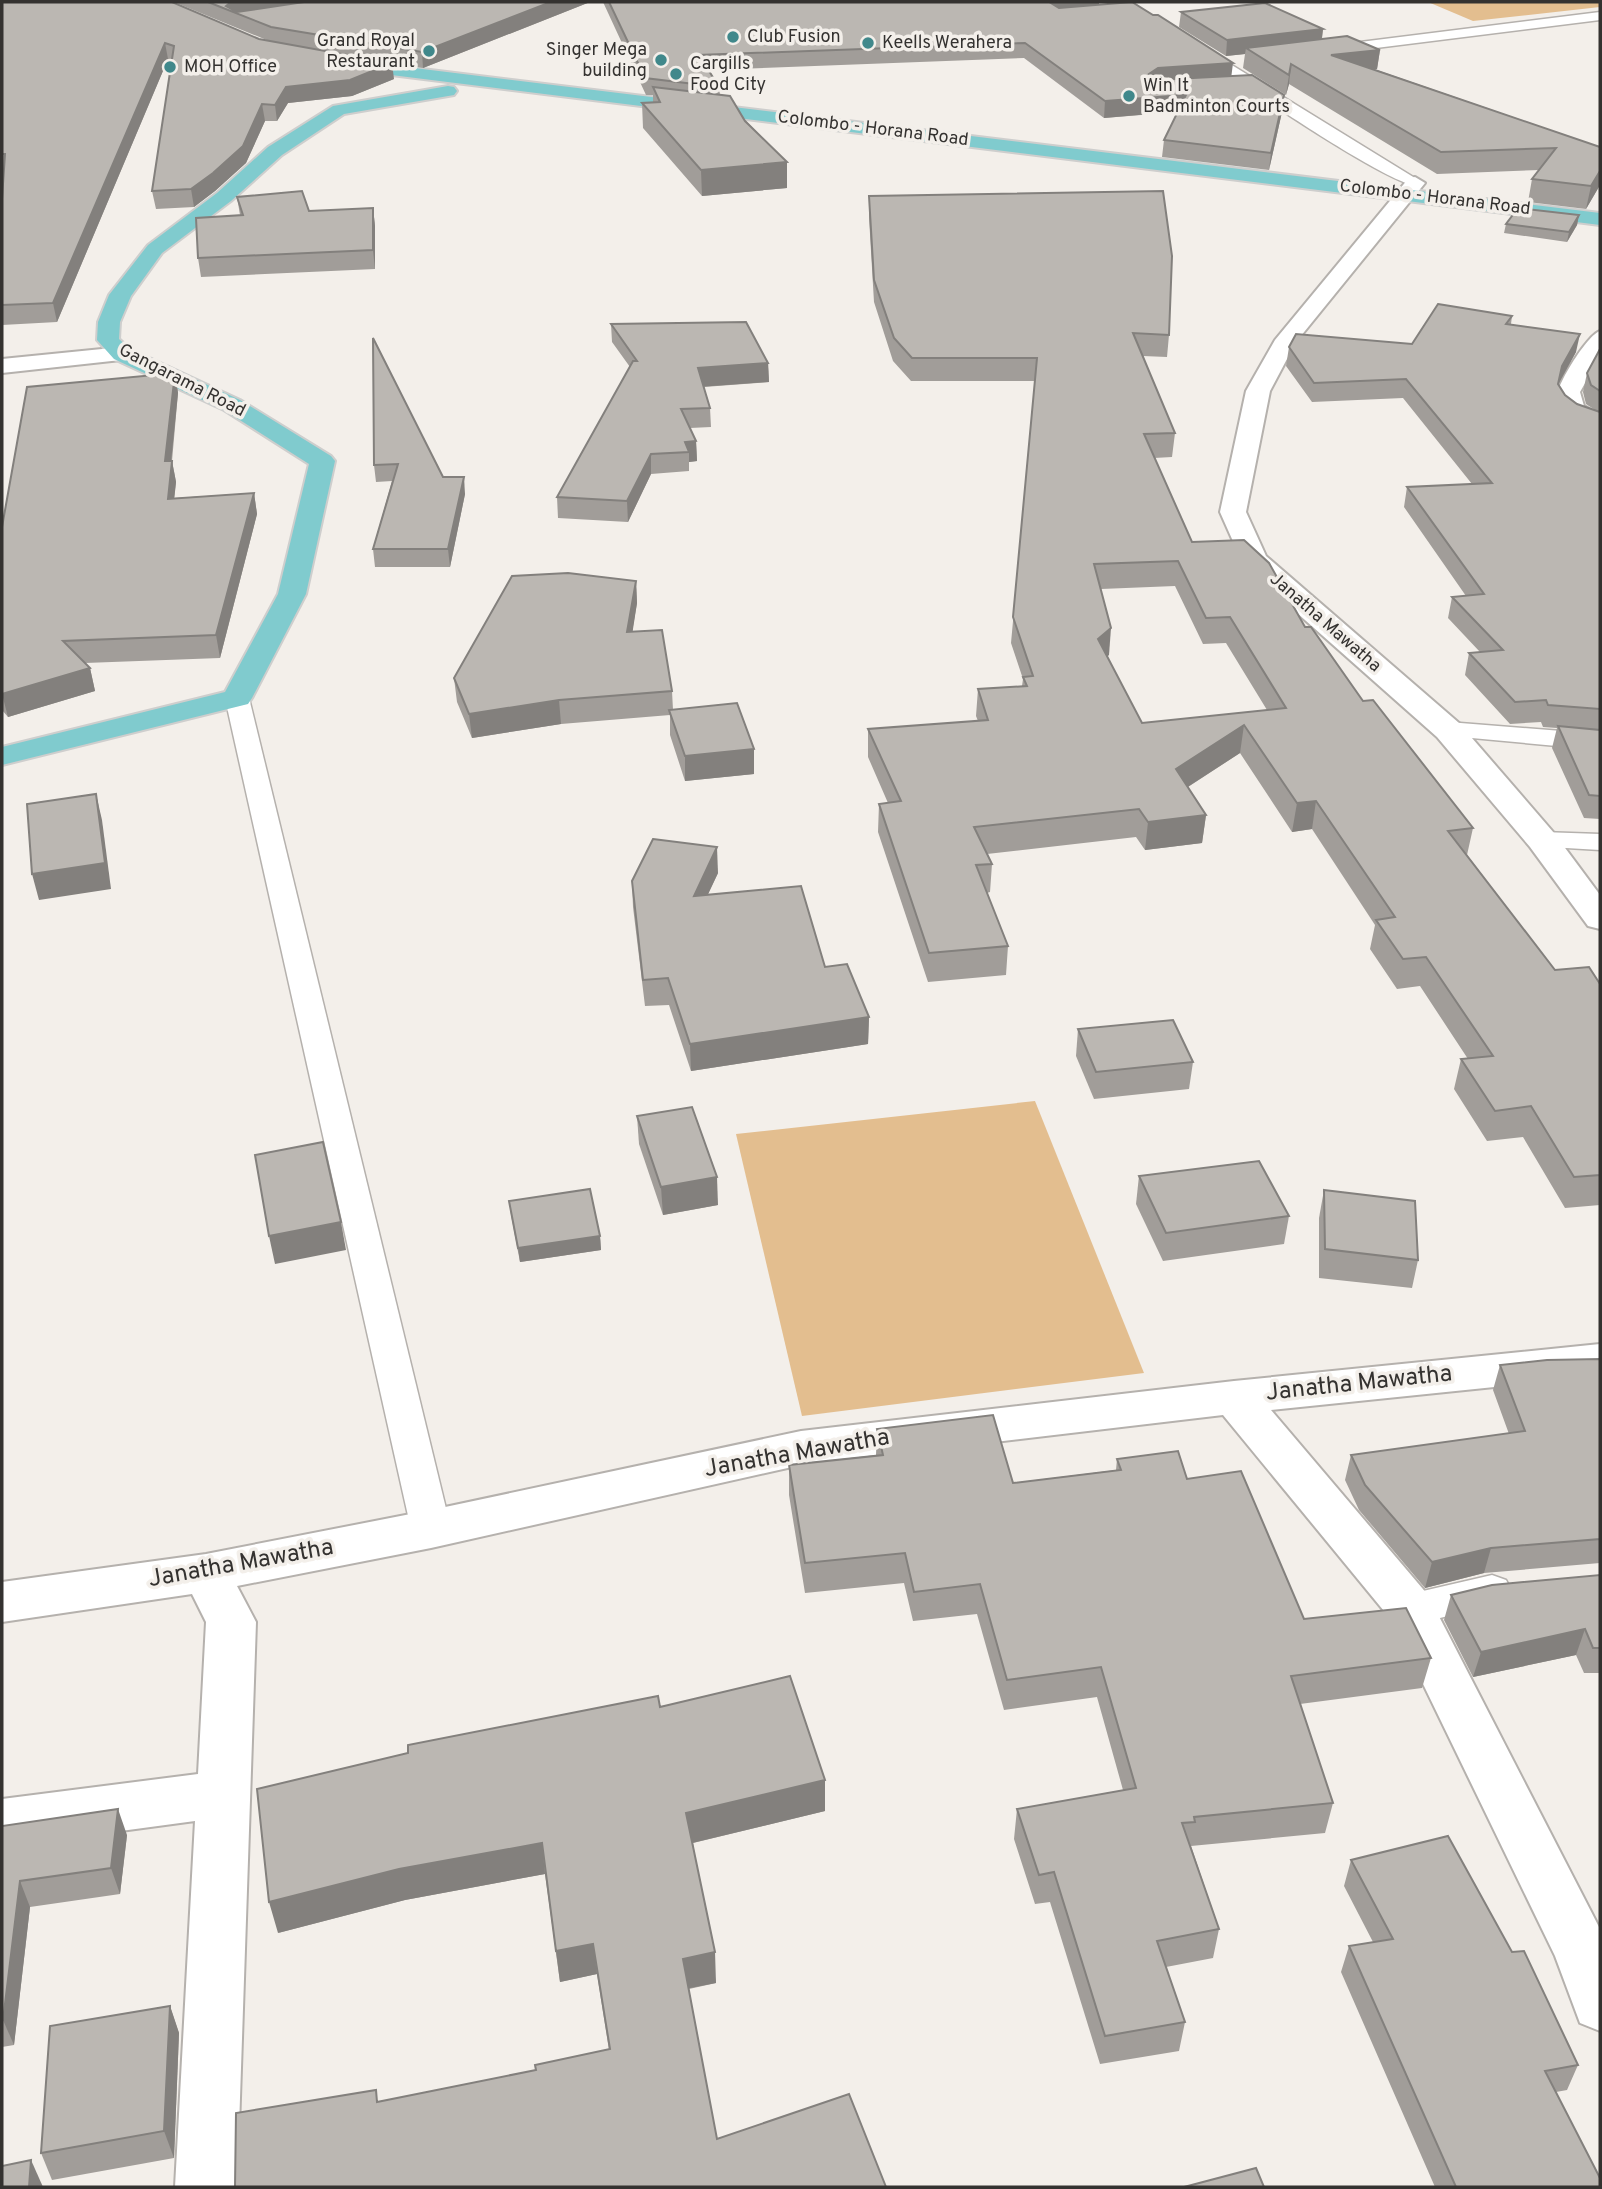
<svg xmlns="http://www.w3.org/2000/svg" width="1602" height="2189" viewBox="0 0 1602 2189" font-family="Overpass,sans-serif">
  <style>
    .green { fill: #e3be8f }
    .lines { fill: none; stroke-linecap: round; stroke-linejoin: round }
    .service-casing { stroke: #b5b1ad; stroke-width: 3 }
    .minor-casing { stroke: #b5b1ad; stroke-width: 4 }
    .primary-casing { stroke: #cececd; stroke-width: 4 }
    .service { fill: #fff; fill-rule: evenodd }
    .minor { fill: #fff; fill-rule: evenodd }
    .primary { fill: #80cbce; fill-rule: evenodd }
    .wall { fill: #a19d99; fill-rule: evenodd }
    .shaded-wall { fill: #83807d }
    .building { fill: #bbb7b2; stroke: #83807d; stroke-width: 2; fill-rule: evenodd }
    .poi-dot { fill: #40888b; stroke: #f3efea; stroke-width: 2.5 }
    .labels { text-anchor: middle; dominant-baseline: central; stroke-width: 7; stroke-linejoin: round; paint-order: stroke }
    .far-poi-label { font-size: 18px; fill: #343230; stroke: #f3efea; text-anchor: start }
    .far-street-label { font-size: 18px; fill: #343230; stroke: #f3efea }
    .near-street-label { font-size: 24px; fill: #343230; stroke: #f3efea }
  </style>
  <rect width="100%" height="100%" fill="#f3efea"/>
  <g class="green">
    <polygon points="1428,2 1600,2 1600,7 1473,21"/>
    <polygon points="1035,1101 1144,1373 802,1416 736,1134"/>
  </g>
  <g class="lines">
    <g class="service-casing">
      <g id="service">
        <polygon points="1600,12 1600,20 1328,54 1321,50 1328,46"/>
        <path d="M1196,43L1423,183L1421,186C1396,192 1223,71 1191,50L1189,47Z"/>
        <polygon points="237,691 246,693 249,698 451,1529 445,1540 431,1544 417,1540 411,1529 225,698 228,693"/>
        <polygon points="1448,722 1600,734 1600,750 1439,735 1435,730 1439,725"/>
        <polygon points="1542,832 1600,834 1600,850 1532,846 1528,840 1532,834"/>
        <polygon points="1492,1575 1506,1580 1512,1591 1506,1602 1411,1625 1397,1621 1391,1609 1397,1597"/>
      </g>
    </g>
    <g class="minor-casing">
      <g id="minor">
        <polygon points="1415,177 1425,183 1296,342 1270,391 1246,512 1266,556 1459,723 1554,833 1600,895 1600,929 1588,926 1530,847 1437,737 1244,566 1220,512 1246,391 1275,340 1408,179"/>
        <path d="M1600,331V357L1580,392L1584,406L1600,415V431C1586,428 1560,418 1556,402C1553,389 1588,334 1600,331Z"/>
        <polygon points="122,347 130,349 133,354 130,359 2,373 2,359"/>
        <polygon points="1600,1344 1600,1376 1271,1410 1428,1595 1600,1929 1600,2031 1580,2023 1555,1956 1393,1622 1223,1415 801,1465 431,1548 237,1586 256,1622 237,2187 175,2187 195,1821 2,1847 2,1799 198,1774 206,1622 192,1594 2,1622 2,1582 206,1554 431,1510 801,1431 1234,1381"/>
      </g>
    </g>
    <g class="primary-casing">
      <g id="primary">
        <polygon points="341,59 1600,213 1600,225 335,68 333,64 335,60"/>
        <polygon points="448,86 454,87 457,91 454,95 344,114 282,155 231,201 162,253 131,296 120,322 119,339 130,349 240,400 331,456 335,461 306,594 252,698 248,704 2,765 2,747 225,692 278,594 309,464 224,410 114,359 97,340 98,322 109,295 148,245 217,193 268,147 333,106"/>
      </g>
    </g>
    <use href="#service" class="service"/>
    <use href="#minor" class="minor"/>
    <use href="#primary" class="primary"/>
  </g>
  <g class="wall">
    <polygon points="2,2 269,41 174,2 590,2 423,68 331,52 394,79 352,96 288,103 277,121 265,121 246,163 215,191 194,207 156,209 152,191 172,60 168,59 57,322 2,325 2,199 4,171 2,170"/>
    <polygon points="603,2 1099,2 1099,5 1231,76 1284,95 1282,112 1269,170 1162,157 1164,140 1178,112 1104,118 1024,58 709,70 719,87 720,95 787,162 787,188 702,196 643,128 642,103 653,102 653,95 646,95"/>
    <polygon points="1181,12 1323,29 1322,39 1380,50 1377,69 1374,69 1600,147 1600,185 1586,209 1528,202 1532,179 1540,170 1437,174 1289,84 1286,95 1243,68 1245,54 1226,56 1179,27"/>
    <path d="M869,196L1169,335L1167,357L1143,356L1175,433L1172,457L1154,458L1192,542L1305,627L1363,701L1473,828L1467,855L1555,970L1600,984V1205L1565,1208L1523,1137L1487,1141L1454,1089L1461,1059H1468L1420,986L1397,989L1370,949L1375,925L1312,829L1292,832L1240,753L1188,787L1206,815L1202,843L1145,850L1136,837L987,854L992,864L990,892L987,893L1008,946L1006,975L928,982L878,832L879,804L888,803L868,757V729L978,721L976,716L978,689L1022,686L1023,679L1011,643L1035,381H911L893,361L874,302L869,217ZM1175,586L1203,644L1226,643L1267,710L1142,723L1107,656L1109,655L1101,589Z"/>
    <polygon points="237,197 309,211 373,208 375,226 375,269 201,277 198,258 240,215"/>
    <polygon points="1579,215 1577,225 1567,242 1504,233 1506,224"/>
    <polygon points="1512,316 1511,324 1576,352 1558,384 1565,395 1577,404 1595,410 1586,404 1583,392 1587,373 1600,349 1600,819 1584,818 1552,748 1557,728 1543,727 1541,722 1510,724 1465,675 1469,653 1480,652 1448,618 1452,597 1466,596 1404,507 1407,487 1472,484 1403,398 1312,402 1286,366 1289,347 1412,344"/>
    <polygon points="611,324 768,363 769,382 704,387 710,408 711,427 690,428 696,441 697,461 689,462 689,471 651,474 628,522 558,518 557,497 630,367 612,342"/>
    <polygon points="373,338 443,477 465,494 450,567 375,567 373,549 392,481 376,482 374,465"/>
    <polygon points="175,373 178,393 172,461 176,482 174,498 254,493 257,514 220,658 85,663 90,668 95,691 8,717 2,710 2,527"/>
    <polygon points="636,581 637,603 632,632 672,691 673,710 754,749 754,774 685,781 670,735 670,715 561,724 472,738 457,702 454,678"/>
    <polygon points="718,873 708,894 825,967 869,1017 868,1044 691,1071 669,1005 645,1006 633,907 632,881"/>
    <polygon points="1078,1029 1193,1062 1189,1089 1094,1099 1076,1056"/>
    <polygon points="637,1116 718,1205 663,1215 639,1144"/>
    <polygon points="1139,1176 1289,1216 1284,1244 1163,1261 1136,1204"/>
    <polygon points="1324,1190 1418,1260 1412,1288 1319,1278 1319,1218"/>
    <polygon points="509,1201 600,1236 601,1250 520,1262 511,1215"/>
    <polygon points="1600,1359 1600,1563 1484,1573 1425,1588 1359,1510 1345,1480 1351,1455 1509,1434 1493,1390 1500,1365"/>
    <polygon points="877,1429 1013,1483 1116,1470 1117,1459 1187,1479 1304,1619 1431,1658 1422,1688 1300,1704 1333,1803 1325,1833 1191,1846 1219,1929 1213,1958 1166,1967 1185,2022 1179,2051 1100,2064 1050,1902 1035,1904 1014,1839 1017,1809 1123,1790 1097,1697 1004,1710 977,1614 913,1621 904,1583 805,1593 789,1495 789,1465 876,1455"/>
    <polygon points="1600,1575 1600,1673 1584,1673 1576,1655 1473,1677 1444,1620 1451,1595"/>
    <polygon points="660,1707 825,1811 693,1843 716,1983 689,1989 717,2139 379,2102 536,2070 609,2050 597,1974 560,1982 545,1874 405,1900 278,1933"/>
    <polygon points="2,1826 127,1835 120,1894 30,1907 14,2045 2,2047"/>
    <polygon points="1351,1860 1512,1952 1578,2065 1567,2090 1556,2092 1600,2187 1435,2187 1341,1972 1349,1946 1373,1942 1344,1886"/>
    <polygon points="170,2006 179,2033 174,2158 52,2180 41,2153"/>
  </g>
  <g class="shaded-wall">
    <polygon points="231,2 307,2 237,14 226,6"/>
    <polygon points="551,2 590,2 423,68 422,52"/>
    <polygon points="1053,2 1099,2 1099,7 1051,18 1051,3"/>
    <polygon points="1323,29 1321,44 1246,48 1245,54 1226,56 1227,40"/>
    <polygon points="165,43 168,59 57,322 53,303"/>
    <polygon points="1380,50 1377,69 1328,74 1331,55"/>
    <polygon points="392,63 394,79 352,96 288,103 277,121 275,105 286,87"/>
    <polygon points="1233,63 1231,79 1157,84 1149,74 1158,68"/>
    <polygon points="1291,64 1289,84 1286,95 1289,75"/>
    <polygon points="1186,95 1184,111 1104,118 1105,101"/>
    <polygon points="1284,95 1282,112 1269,170 1271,153"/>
    <polygon points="262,104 265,121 246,163 215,191 194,207 191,189"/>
    <polygon points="787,162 787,188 702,196 701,170"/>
    <polygon points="1600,171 1600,185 1586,209 1591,186"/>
    <polygon points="373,208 375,226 375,269 373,250"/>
    <polygon points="1579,215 1577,225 1567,242 1569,232"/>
    <polygon points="1580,334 1576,352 1558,385 1562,366"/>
    <polygon points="768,363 769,382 698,387 698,368"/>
    <polygon points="175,373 178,393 169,482 165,461"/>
    <polygon points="696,441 697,461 689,462 689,452 685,442"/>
    <polygon points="651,454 651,474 628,522 627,501"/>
    <polygon points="172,461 176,482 172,520 168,499"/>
    <polygon points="464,477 465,494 450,567 448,549"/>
    <polygon points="254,493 257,514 220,658 216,635"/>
    <polygon points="636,581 637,603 629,655 627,632"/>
    <polygon points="1111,628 1109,655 1095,665 1098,639"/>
    <polygon points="90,668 95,691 8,717 2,694"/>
    <polygon points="559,700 561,724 472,738 469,714"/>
    <polygon points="1244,725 1240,753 1172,797 1176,769"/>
    <polygon points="754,749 754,774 685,781 685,756"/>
    <polygon points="96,794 102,820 111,889 39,900 32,874"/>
    <polygon points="1316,801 1312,829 1292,832 1297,803"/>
    <polygon points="1206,815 1202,843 1145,850 1148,822"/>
    <polygon points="717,847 718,873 695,922 694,896"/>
    <polygon points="869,1017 868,1044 691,1071 690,1044"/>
    <polygon points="717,1177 718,1205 663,1215 661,1187"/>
    <polygon points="341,1222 346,1250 275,1264 269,1236"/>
    <polygon points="600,1236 601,1250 520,1262 518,1248"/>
    <polygon points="1491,1548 1484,1573 1425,1588 1432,1562"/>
    <polygon points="1585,1629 1576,1655 1473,1677 1481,1652"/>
    <polygon points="825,1780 825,1811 688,1844 686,1813"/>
    <polygon points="118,1809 127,1835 120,1894 111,1868"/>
    <polygon points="542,1843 545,1874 405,1900 278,1933 269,1902 399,1869"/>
    <polygon points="20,1881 30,1907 14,2045 3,2020"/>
    <polygon points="593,1944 597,1974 560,1982 556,1951"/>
    <polygon points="715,1952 716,1983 685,1989 683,1959"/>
    <polygon points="170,2006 179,2033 174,2158 164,2131"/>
    <polygon points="31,2160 43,2187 29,2187"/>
  </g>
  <g class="building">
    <polygon points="2,2 172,2 259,39 392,63 350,80 286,87 275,105 262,104 243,146 213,173 191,189 152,191 174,46 165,43 53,303 2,305 2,199 5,154 2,154"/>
    <polygon points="208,2 231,2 226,6 237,12 304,2 551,2 422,52 271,27"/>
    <polygon points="609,2 1053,2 1051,3 1059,8 1132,2 1153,15 1158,15 1233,63 1158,68 1149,74 1154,80 1252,75 1284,95 1271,153 1164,140 1186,95 1105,101 1025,43 699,55 719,87 645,78"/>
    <polygon points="1265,3 1323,29 1227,40 1181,12"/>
    <polygon points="1347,36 1380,50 1331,55 1600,147 1600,171 1591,186 1532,179 1556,148 1441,152 1291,64 1289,75 1246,48"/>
    <polygon points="653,87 730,96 745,121 787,162 701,170 642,103 660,102"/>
    <polygon points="302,191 309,211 373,208 373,250 198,258 196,218 243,215 237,197"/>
    <path d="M1163,191L1172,256L1169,335L1133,333L1175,433L1144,434L1192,542L1244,540L1269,563L1305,627H1311L1363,701L1373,700L1473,828L1448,831L1555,970L1589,967L1600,984V1175L1574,1177L1531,1106L1495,1111L1461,1059L1493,1056L1426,957L1403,959L1376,920L1395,917L1316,801L1297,803L1244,725L1176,769L1206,815L1148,822L1139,809L974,827L992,864L976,865L1008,946L929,953L879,804L901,801L868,729L988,720L978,689L1027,686L1023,677L1033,676L1013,617L1037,358H912L894,338L874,280L869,196ZM1178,561L1206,618L1230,617L1286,708L1142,723L1098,639L1111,628L1094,564Z"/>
    <polygon points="1518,208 1579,215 1569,232 1506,224"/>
    <polygon points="1438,304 1512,316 1506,324 1580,334 1562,366 1558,384 1565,395 1577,404 1600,412 1600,709 1548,705 1546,700 1515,702 1469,653 1503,650 1452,597 1484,594 1407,487 1492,483 1406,379 1314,383 1289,347 1296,334 1412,344"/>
    <polygon points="746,322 768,363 698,368 710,408 681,409 696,441 685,442 689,452 651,454 627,501 557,497 633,361 637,361 611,324"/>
    <polygon points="373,338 443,477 464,477 448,549 373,549 398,464 374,465"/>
    <polygon points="1600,349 1600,391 1591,385 1587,373"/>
    <polygon points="175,373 165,461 172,461 168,499 254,493 216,635 63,641 90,668 2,694 2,527 27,387"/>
    <polygon points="568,573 636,581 627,632 662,630 672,691 559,700 469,714 454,678 512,576"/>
    <polygon points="737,703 754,749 685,756 669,710"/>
    <polygon points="1558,726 1600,730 1600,796 1589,795"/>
    <polygon points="96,794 105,863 32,874 27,804"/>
    <polygon points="653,839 717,847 694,896 801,886 825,967 847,964 869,1017 690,1044 668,978 643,980 632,881"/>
    <polygon points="1173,1020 1193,1062 1096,1072 1078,1029"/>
    <polygon points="692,1107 717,1177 661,1187 637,1116"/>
    <polygon points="323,1142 341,1222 269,1236 255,1155"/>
    <polygon points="1259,1161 1289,1216 1166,1233 1139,1176"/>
    <polygon points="590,1189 600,1236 518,1248 509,1201"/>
    <polygon points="1324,1190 1415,1201 1418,1260 1325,1249"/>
    <polygon points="1600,1359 1600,1539 1491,1548 1432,1562 1365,1485 1351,1455 1525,1431 1500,1365 1547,1360"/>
    <polygon points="993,1415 1013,1483 1121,1470 1117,1459 1178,1451 1187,1479 1241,1471 1304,1619 1406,1608 1431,1658 1291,1676 1333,1803 1194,1817 1195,1822 1182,1823 1219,1929 1157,1941 1185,2022 1105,2036 1054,1872 1039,1875 1017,1809 1136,1788 1101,1667 1007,1680 980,1584 914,1592 905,1553 805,1563 789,1465 883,1455 877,1429"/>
    <polygon points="1600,1575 1600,1648 1593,1648 1585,1629 1481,1652 1451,1595 1492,1585"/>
    <polygon points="790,1676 825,1780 686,1813 715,1952 683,1959 717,2139 849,2094 886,2187 235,2187 236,2113 376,2090 377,2102 536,2070 535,2065 610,2049 593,1944 556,1951 542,1843 399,1869 269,1902 257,1789 408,1753 408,1745 658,1696 660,1707"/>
    <polygon points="118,1809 111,1868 20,1881 3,2020 2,2020 2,1826"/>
    <polygon points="1448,1836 1512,1952 1524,1951 1578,2065 1545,2071 1600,2178 1600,2187 1456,2187 1349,1946 1393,1939 1351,1860"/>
    <polygon points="170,2006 164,2131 41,2153 50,2026"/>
    <polygon points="31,2160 29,2187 2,2187 2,2166"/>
    <polygon points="1256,2168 1264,2187 1184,2187"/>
  </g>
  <g class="poi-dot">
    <circle cx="733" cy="37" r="7"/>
    <circle cx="868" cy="43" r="7"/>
    <circle cx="429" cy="51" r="7"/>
    <circle cx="661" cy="60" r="7"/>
    <circle cx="170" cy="67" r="7"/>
    <circle cx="676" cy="74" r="7"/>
    <circle cx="1129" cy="96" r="7"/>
  </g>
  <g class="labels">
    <g class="far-poi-label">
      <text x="747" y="37">Club Fusion</text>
      <text x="415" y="41" text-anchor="end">Grand Royal<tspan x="415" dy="21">Restaurant</tspan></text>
      <text x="882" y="43">Keells Werahera</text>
      <text x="647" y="50" text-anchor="end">Singer Mega<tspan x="647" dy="21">building</tspan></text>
      <text x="690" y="64">Cargills<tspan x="690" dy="21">Food City</tspan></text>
      <text x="184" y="67">MOH Office</text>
      <text x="1143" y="86">Win It<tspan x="1143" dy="21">Badminton Courts</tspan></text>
    </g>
    <g class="far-street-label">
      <text transform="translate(873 129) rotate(7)">Colombo - Horana Road</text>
      <text transform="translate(1435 198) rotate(7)">Colombo - Horana Road</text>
      <text transform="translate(182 381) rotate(27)">Gangarama Road</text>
      <text transform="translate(1325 623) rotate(41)">Janatha Mawatha</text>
    </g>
    <g class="near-street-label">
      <text transform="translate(1359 1384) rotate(-6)">Janatha Mawatha</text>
      <text transform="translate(797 1454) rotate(-10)">Janatha Mawatha</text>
      <text transform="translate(241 1564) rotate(-10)">Janatha Mawatha</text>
    </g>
  </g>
  <rect width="1602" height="2189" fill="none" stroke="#343230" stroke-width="7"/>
</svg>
